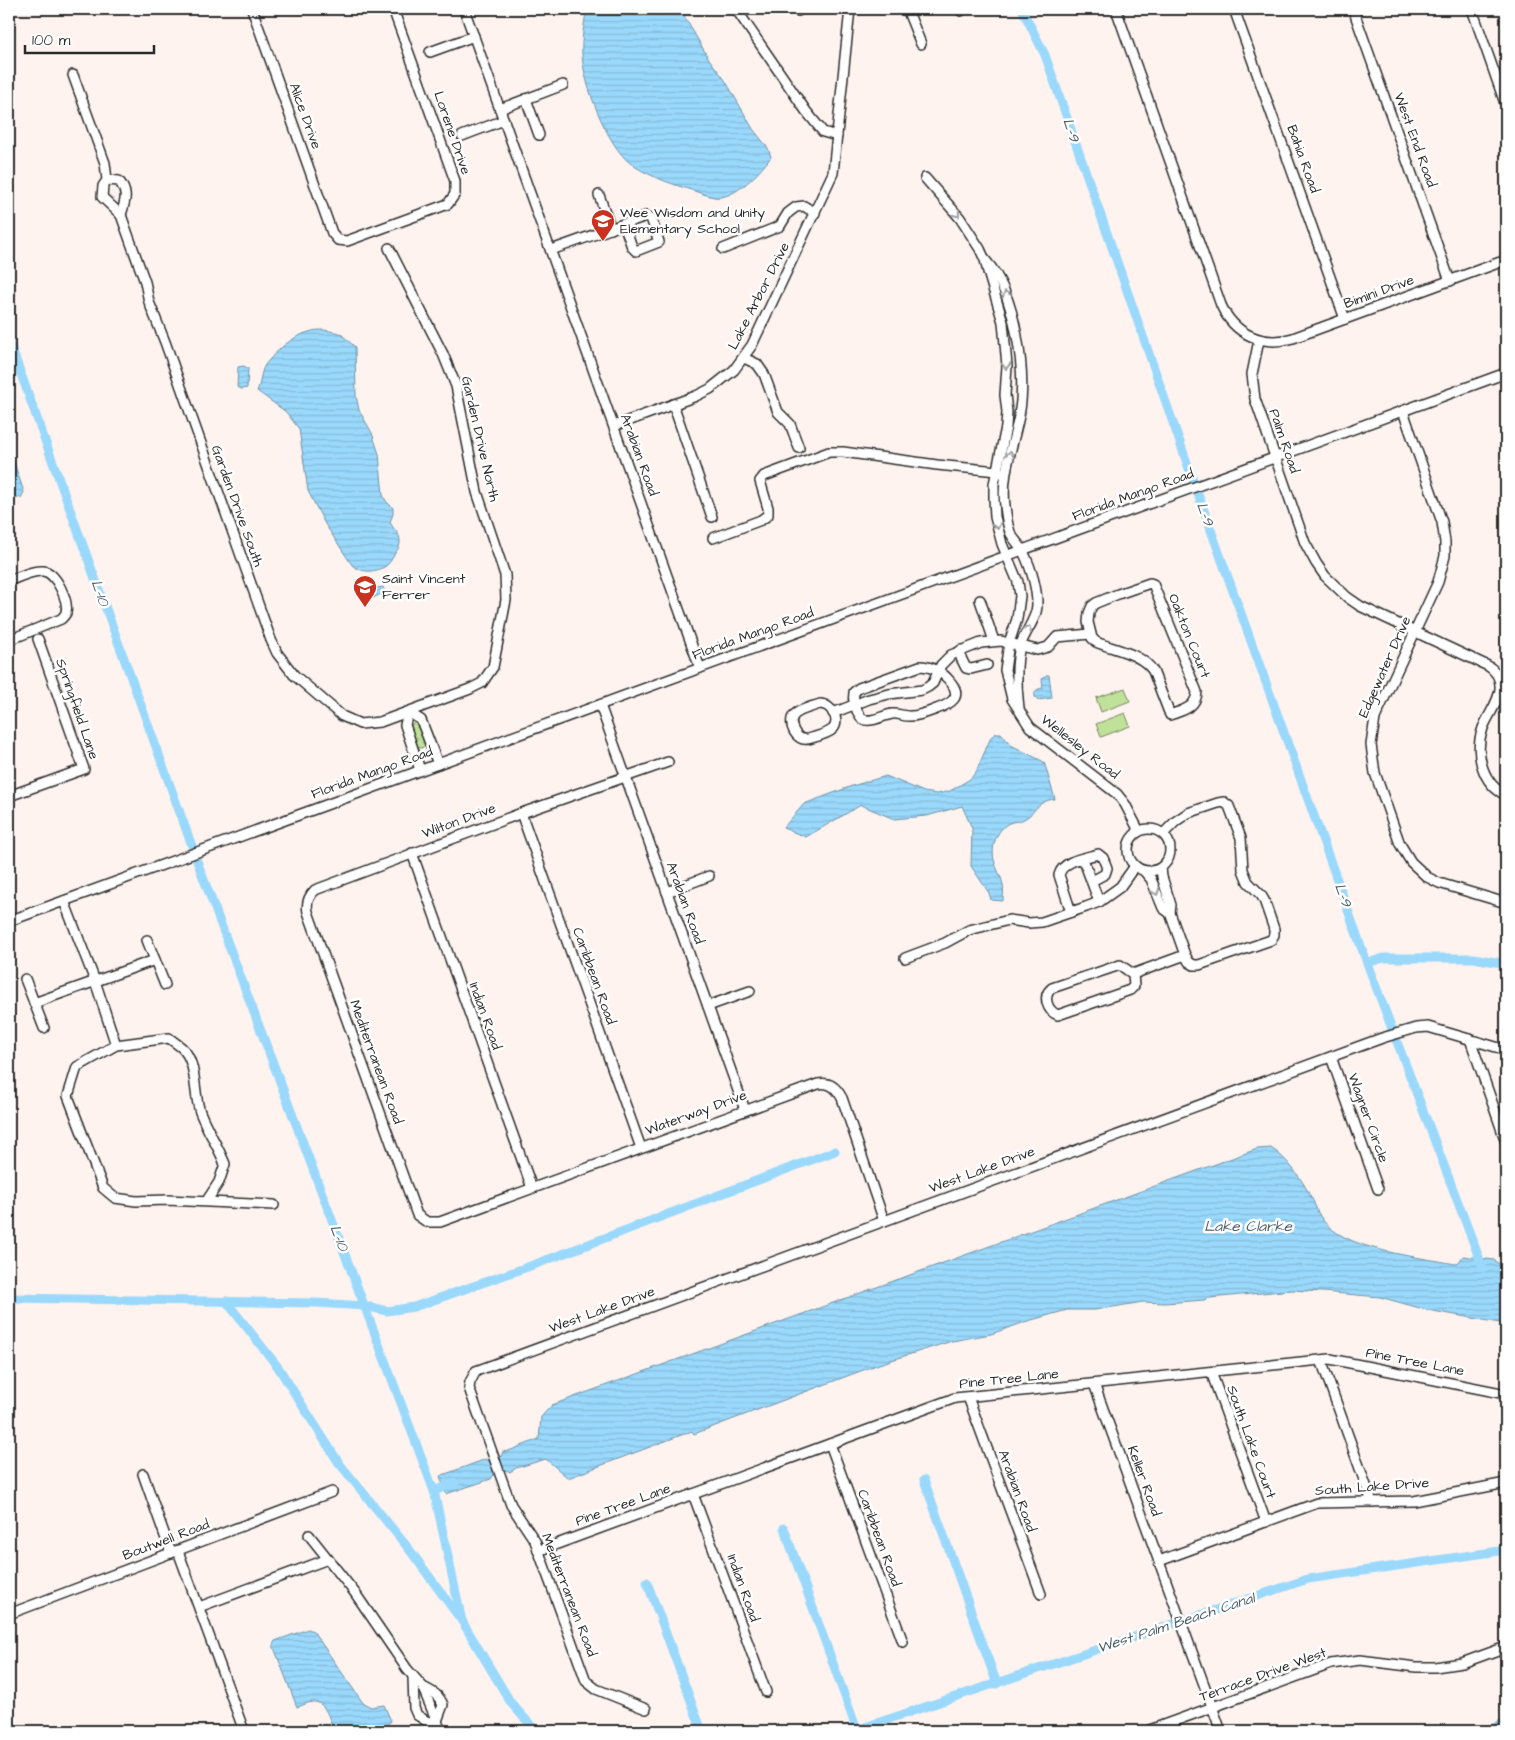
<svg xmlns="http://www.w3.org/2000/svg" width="1515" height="1740" viewBox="0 0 1515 1740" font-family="'Architects Daughter',sans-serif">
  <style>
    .grass { fill: url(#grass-dots); stroke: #768662 }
    .pitch { fill: #c0e19a; stroke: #768662 }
    .water { fill: url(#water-rules); stroke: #6e93a8 }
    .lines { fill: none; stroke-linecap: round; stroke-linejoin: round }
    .canal { stroke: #9ad9fc; stroke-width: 9 }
    .minor-casing { stroke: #2b2b2b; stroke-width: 12 }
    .minor { stroke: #fff; stroke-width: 9 }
    .oneway { stroke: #a0a0a0 }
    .labels { text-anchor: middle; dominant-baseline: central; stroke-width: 5; stroke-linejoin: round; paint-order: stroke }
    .street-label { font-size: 14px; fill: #2b2b2b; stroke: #fff }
    .poi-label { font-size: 14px; fill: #2b2b2b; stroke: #fff; text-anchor: start }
    .water-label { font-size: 15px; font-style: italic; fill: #4c5f6a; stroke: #fff }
  </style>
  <defs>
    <pattern id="grass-dots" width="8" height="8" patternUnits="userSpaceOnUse" patternTransform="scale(1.25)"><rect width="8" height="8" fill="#c0e19a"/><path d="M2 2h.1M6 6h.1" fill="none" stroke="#a5c185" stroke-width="1.8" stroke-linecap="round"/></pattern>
    <pattern id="water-rules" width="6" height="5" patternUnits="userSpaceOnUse" patternTransform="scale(1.25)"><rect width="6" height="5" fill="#9ad9fc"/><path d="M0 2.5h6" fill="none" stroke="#85bad8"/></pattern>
  </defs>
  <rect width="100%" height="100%" fill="#fef3ef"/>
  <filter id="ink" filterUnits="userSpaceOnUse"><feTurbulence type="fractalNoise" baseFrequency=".02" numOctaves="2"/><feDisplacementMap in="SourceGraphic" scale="10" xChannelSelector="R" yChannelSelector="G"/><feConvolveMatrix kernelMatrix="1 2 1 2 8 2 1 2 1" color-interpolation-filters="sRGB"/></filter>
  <g filter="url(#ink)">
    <polygon class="grass" points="414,722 417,724 425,744 422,748 418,747 410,727"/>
    <g class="pitch">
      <polygon points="1125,688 1130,701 1101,712 1096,698"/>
      <polygon points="1125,713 1130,726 1101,737 1096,724"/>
    </g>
    <g class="water">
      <path d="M590,9H678L683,14L709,59L725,80L753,129L768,148L771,157C760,172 735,200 714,197C705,195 695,191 685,188C669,183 644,174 630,163C607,145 583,83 582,54C581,40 584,26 586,12Z"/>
      <path d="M324,330L340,333L355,347L356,396L359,410L372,433L379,454L383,495L386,501L393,508V514L390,522C393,530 401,533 400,543C400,547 397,550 395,553C393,557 390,563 386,566C375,573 361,573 352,565L325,524L308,491L299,429L286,412L257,391C261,383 260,373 265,365C275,352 292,336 309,332C314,330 319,330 324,330Z"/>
      <polygon points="243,366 248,368 247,388 242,389 237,387 238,367"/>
      <polygon points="9,448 24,492 21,498 14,497 9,489"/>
      <polygon points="369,584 377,588 383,587 385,592 373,598 364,596 362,593 365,590 365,586"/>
      <path d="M1046,675H1049L1052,698L1038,700L1035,697C1034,690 1037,689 1043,688L1042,679Z"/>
      <path d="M996,733H1001L1011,745L1044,762L1055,799C1036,801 1037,812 1024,819C1019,822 1014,821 1009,823C996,830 991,847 994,860C996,869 1002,877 1003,885C1004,890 1003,896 1003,901L991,900L989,893L971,866L972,828L962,806L927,816L894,819L861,805L806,837L783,828L804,804L852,786L886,776L924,792L937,794L950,791L970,779L976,772L991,737Z"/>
      <path d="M1271,1148C1287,1158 1301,1178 1310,1195C1314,1201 1316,1210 1320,1216C1341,1251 1417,1256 1455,1264L1459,1262L1463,1256L1494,1260L1499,1264L1506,1263V1324L1427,1310L1380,1297L1322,1292L1292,1290L1210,1298L1204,1300L1165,1303L1143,1302L1095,1310H1067L1028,1321L991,1334L952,1341L879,1364L694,1434L692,1431L568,1478L546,1459L516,1468L510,1472L506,1470L494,1474L491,1479L446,1494L440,1476L486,1459L489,1461L501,1457L503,1451L506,1452L539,1439L541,1417L552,1405L1257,1149Z"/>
      <path d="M308,1629L313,1631L363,1703L371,1707L384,1705L391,1721C380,1735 349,1731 334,1731C330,1722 326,1701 313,1702C308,1702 302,1706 297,1707L273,1645L275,1641Z"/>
      <polygon points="1506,1717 1506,1731 1481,1731"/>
    </g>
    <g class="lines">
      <g class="canal">
        <polyline points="1022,9 1045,55 1193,480"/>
        <polyline points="9,341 192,846"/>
        <polyline points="1198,494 1367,963 1483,1268"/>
        <polyline points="197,861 434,1491 462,1621"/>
        <polyline points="1367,963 1384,958 1474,958 1506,964"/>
        <polyline points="9,1298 316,1303 365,1306 387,1311 414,1307 536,1264 835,1151"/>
        <polyline points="226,1301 278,1367 339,1463 409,1549 462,1621 511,1703 536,1731"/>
        <polyline points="924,1480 997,1684"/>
        <polyline points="434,1491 455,1483"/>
        <polyline points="784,1528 857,1730"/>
        <polyline points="647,1582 702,1731"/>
        <polyline points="853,1731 1308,1579 1506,1550"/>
      </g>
      <g class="minor-casing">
        <g id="minor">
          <polyline points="252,9 332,233 338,240 347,241 448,204 455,194 455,181 393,9"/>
          <polyline points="464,9 700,668"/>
          <polyline points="736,9 806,111 823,132 837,136"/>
          <polyline points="907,9 921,44"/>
          <polyline points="960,9 961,11"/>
          <path d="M1116,9L1221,305C1234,334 1262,347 1293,338L1506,260"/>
          <polyline points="1234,9 1345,319"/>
          <polyline points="1353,9 1450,281"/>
          <polyline points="1472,9 1506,106"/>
          <polyline points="798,11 798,9"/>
          <polyline points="430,52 474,36"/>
          <path d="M73,75L105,163L107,180L103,186L102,197L121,215C125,201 129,194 119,181L107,180"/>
          <polyline points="526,99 539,135"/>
          <polyline points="500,109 563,85"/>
          <polyline points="462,136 504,120"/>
          <polyline points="925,178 960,218 980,249 985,260 988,272 1003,322 1007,366 1005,395 1007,412 1006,427 994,484 994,498 995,517 1002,544 1018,582 1020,596 1017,619 1009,643 1005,670 1012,699 1030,727 1117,794 1125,804 1139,831"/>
          <polyline points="599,195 611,229"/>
          <polyline points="121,215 145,282 149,302 165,342 271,640 277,653 294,675 342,716 360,724 380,722 470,689 482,683 493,667 506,600 505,575 477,492 456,386 443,354 389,248"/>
          <polyline points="723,249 780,226 788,213 796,207 804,206 815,213"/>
          <path d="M551,250C583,239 615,227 646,216L651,218L659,242L636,251L632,247L624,224"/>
          <path d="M986,261C1016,294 1027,373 1019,416C1013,446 1001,475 1005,506C1006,514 1007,524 1010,532C1013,539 1019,544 1023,551C1031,568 1037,587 1037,605C1037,618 1025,632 1021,644C1015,660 1017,690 1019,708"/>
          <path d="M1259,340L1252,374L1255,399L1305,543L1316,563L1325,576L1347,597L1360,606L1488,666C1496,671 1501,679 1500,689C1499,702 1488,715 1483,728C1474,752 1482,784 1506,795"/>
          <polyline points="744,358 757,364 764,374 778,412 790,424 799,448"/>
          <polyline points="673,404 712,517"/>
          <polyline points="1403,411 1442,522 1445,542 1445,556 1438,582 1375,718 1371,745 1375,773 1400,844 1411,862 1427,877 1439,883 1506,903"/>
          <polyline points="614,426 696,396 710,389 734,370 752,345 833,173 850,9"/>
          <polyline points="713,538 761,520 768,515 768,508 760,481 764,476 829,452 843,452 937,465 997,471 1001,473"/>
          <path d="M9,581C19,577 32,570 43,571C56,572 69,601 66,613C65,615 63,617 61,619L9,640"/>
          <path d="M1150,583L1153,584L1197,692C1196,708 1183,710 1170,715L1153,671C1141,653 1115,650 1096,642L1092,638L1088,622L1089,613L1092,606L1096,603L1118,594Z"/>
          <polyline points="980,600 994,641"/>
          <polyline points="961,650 961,658 966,668 971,669 987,665"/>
          <path d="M920,666C930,666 941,671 948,679C965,697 951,704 934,710C926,713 919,716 911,716C905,717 898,713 892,714C881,716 872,723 862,719C856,711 852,702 854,692L859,688Z"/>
          <path d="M820,704C831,704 841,720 833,729C828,734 815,737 808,739C796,742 787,723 794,715C800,709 812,707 820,704Z"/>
          <polyline points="600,705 745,1110"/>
          <polyline points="408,712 421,720 438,764"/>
          <polyline points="408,712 405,725 420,770"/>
          <polyline points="833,713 869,699 889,694 922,690 928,687 933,683 941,665 951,655 981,643 1001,641 1037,650 1048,647 1057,637 1090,634"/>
          <path d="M668,762L519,814L315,890C308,897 306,903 308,912L417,1215L427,1222H440L818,1084C830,1082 836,1087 842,1098L884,1221"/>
          <polyline points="9,796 84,769 38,639"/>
          <polyline points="521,813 641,1148"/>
          <circle cx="1149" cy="850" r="21"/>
          <polyline points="412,853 532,1188"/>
          <polyline points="1081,859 1085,864 1099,902"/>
          <polyline points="1161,868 1162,877 1171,905 1170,913 1185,955 1189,962 1194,965 1199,965 1271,940 1274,935 1274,929 1264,900 1261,895 1248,882 1243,870 1241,838 1229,806 1224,802 1218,803 1188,813 1176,821 1163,834"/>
          <polyline points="1144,871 1151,879 1163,908 1170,913"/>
          <polyline points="667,892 709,876"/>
          <polyline points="64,901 95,981 116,1045"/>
          <path d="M1071,912L1059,875C1063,860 1085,858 1098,854L1103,858L1107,868L1105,874L1092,881"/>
          <polyline points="9,921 1506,373"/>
          <polyline points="147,940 165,985"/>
          <polyline points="905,958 945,943 969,930 1009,920 1029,923 1042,922 1086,907 1099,902 1120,887 1135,866"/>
          <path d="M1120,965L1133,974L1134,986L1130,990L1058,1015C1047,1011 1042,996 1052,988Z"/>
          <polyline points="1133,974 1185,955"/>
          <polyline points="25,979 44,1028"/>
          <polyline points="34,1003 155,960"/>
          <polyline points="708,1006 750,991"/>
          <polyline points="1470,1039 1506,1142"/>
          <polyline points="1331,1057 1378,1189"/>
          <path d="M206,1202L219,1182L225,1164C218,1146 207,1130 200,1112C193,1092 198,1062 181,1047C177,1044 173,1041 169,1038L116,1045L77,1067L68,1096L103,1188L115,1198L136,1201L167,1200L274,1205"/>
          <polyline points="1321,1360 1372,1502"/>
          <polyline points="1211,1372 1266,1522"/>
          <polyline points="1094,1384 1221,1731"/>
          <polyline points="968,1397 1041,1594"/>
          <polyline points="830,1444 903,1642"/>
          <polyline points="143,1474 171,1553"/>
          <polyline points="693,1494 766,1692"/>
          <polyline points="309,1535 355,1593 407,1669 422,1686 441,1731"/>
          <polyline points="178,1551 244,1731"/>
          <polyline points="538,1551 955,1398 1330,1359 1506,1394"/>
          <polyline points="1159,1561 1317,1503 1414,1501 1506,1483"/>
          <polyline points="199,1607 328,1559"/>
          <polyline points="9,1614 332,1492"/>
          <path d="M413,1676L414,1708L417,1715L428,1722L437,1721L443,1705C439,1695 433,1692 423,1687"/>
          <polyline points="646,1709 596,1689 586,1681 535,1541 511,1505 469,1388 470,1382 476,1371 1382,1038 1416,1028 1428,1027 1506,1050"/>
          <polyline points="1147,1731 1331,1664 1360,1660 1416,1667 1435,1667 1462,1663 1506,1647"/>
        </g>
      </g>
      <use href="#minor" class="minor"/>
    </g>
    <defs><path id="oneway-chevron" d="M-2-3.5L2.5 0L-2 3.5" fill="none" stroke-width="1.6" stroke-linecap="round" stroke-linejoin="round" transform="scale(1.25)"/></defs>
    <g class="oneway">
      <use href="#oneway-chevron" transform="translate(957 214) rotate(52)"/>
      <use href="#oneway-chevron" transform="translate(1006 294) rotate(-108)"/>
      <use href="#oneway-chevron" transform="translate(1006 366) rotate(88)"/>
      <use href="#oneway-chevron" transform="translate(1010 454) rotate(-77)"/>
      <use href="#oneway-chevron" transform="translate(997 526) rotate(75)"/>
      <use href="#oneway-chevron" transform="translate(1028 629) rotate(-66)"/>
      <use href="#oneway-chevron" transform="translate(1156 892) rotate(69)"/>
    </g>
  </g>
  <defs>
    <g id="school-pin" transform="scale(1.25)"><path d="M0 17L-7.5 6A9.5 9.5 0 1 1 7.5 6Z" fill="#c8321e" stroke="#fff"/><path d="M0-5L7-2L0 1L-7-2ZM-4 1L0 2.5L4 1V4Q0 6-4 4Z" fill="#fff"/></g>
  </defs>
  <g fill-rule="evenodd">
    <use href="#school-pin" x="603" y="221"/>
    <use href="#school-pin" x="365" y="587"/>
  </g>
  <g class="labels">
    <g class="street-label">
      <text transform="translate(305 116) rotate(70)">Alice Drive</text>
      <text transform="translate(452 133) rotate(71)">Lorene Drive</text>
      <text transform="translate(1415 140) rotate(70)">West End Road</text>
      <text transform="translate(1303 159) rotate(70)">Bahia Road</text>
      <text transform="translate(1379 292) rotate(-20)">Bimini Drive</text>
      <text transform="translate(759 296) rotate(-63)">Lake Arbor Drive</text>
      <text transform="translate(480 439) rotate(77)">Garden Drive North</text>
      <text transform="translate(1284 441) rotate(71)">Palm Road</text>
      <text transform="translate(639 455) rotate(70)">Arabian Road</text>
      <text transform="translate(1133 495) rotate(-20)">Florida Mango Road</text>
      <text transform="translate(237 506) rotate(70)">Garden Drive South</text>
      <text transform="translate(753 634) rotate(-20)">Florida Mango Road</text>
      <text transform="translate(1189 636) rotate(68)">Oakton Court</text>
      <text transform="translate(1385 667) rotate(-66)">Edgewater Drive</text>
      <text transform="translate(77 709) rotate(71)">Springfield Lane</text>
      <text transform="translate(1080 747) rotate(38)">Wellesley Road</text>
      <text transform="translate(372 773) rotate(-20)">Florida Mango Road</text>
      <text transform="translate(459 821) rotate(-20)">Wilton Drive</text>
      <text transform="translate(685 903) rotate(70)">Arabian Road</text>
      <text transform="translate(594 976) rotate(70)">Caribbean Road</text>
      <text transform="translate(485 1016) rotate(70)">Indian Road</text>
      <text transform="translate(376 1062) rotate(70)">Mediterranean Road</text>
      <text transform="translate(696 1113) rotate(-20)">Waterway Drive</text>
      <text transform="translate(1368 1118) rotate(70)">Wagner Circle</text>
      <text transform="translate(982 1170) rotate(-20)">West Lake Drive</text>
      <text transform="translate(602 1310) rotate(-20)">West Lake Drive</text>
      <text transform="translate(1415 1362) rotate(11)">Pine Tree Lane</text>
      <text transform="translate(1009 1379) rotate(-6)">Pine Tree Lane</text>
      <text transform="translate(1251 1442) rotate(70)">South Lake Court</text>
      <text transform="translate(1144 1481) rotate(70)">Keller Road</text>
      <text transform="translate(1372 1487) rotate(-4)">South Lake Drive</text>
      <text transform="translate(1017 1491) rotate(70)">Arabian Road</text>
      <text transform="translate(623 1505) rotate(-20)">Pine Tree Lane</text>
      <text transform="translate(879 1538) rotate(70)">Caribbean Road</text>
      <text transform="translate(166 1540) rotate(-21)">Boutwell Road</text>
      <text transform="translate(743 1588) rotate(70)">Indian Road</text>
      <text transform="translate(569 1595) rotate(69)">Mediterranean Road</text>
      <text transform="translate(1263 1675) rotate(-20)">Terrace Drive West</text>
    </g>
    <g class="poi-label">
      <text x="620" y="213">Wee Wisdom and Unity<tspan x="620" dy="16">Elementary School</tspan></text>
      <text x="382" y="579">Saint Vincent<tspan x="382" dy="16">Ferrer</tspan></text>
    </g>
    <g class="water-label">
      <text transform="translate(1071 130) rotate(71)">L-9</text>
      <text transform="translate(1205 514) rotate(70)">L-9</text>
      <text transform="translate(100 593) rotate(70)">L-10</text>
      <text transform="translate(1343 895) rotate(70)">L-9</text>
      <text x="1248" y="1226">Lake Clarke</text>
      <text transform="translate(339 1238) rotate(69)">L-10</text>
      <text transform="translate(1176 1623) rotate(-18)">West Palm Beach Canal</text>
    </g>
  </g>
  <rect width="1515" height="1740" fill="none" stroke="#fff" stroke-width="30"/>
  <rect x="15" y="15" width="1485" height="1710" fill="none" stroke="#2b2b2b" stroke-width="2" filter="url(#ink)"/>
  <path d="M25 45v8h129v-8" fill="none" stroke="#2b2b2b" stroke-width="2.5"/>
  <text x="32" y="45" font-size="15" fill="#2b2b2b" stroke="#ffffff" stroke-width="4" paint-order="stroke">100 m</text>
</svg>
